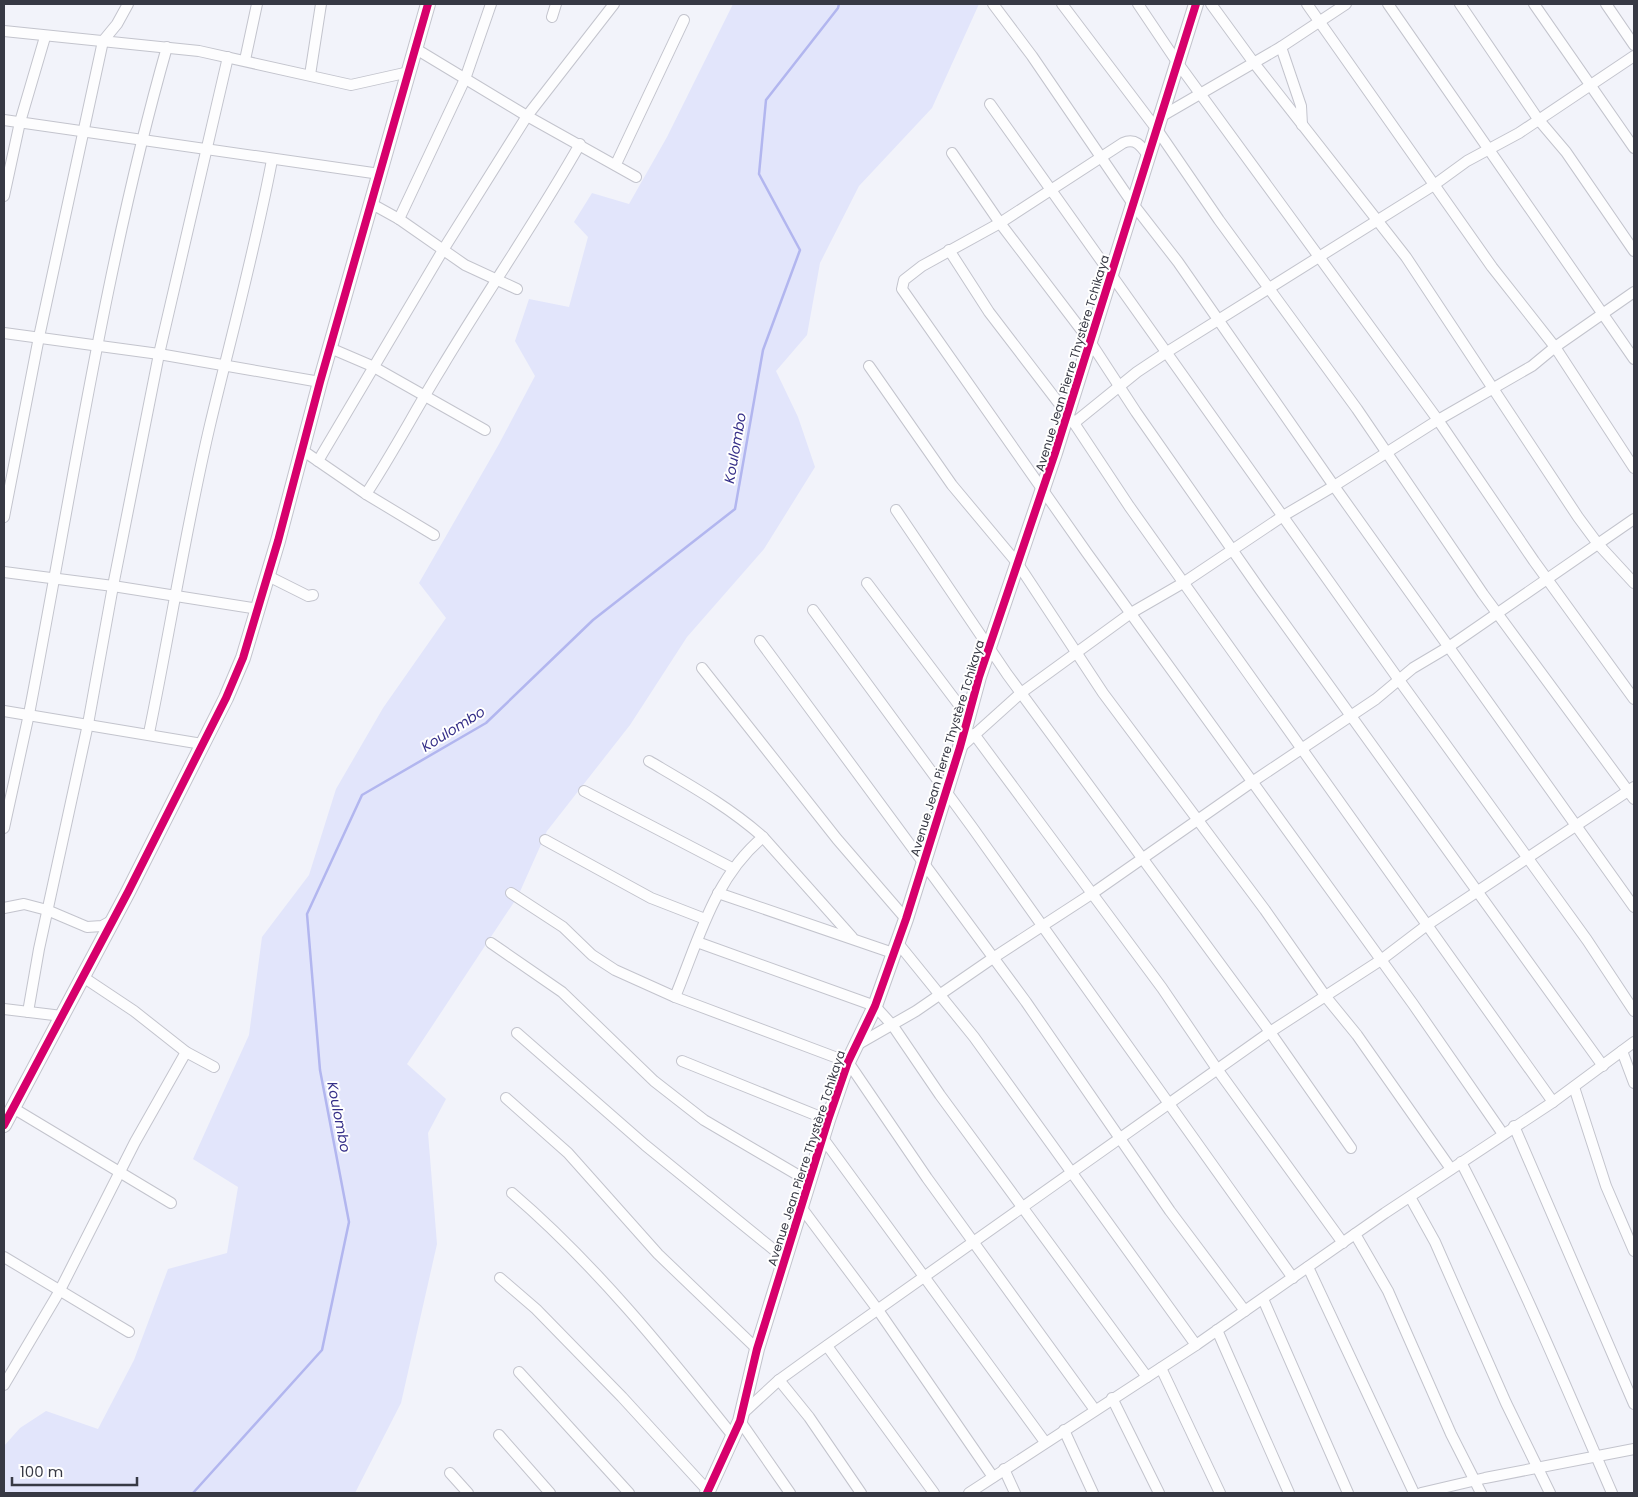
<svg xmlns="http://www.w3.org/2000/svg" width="1638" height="1497" viewBox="0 0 1638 1497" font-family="Poppins,sans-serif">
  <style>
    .green { fill: #e2e5fb }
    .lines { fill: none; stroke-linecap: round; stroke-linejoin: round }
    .stream { stroke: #b2b6ef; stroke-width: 2.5 }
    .street-casing { stroke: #c3c4cd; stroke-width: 12 }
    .secondary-casing { stroke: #c3c4cd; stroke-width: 16 }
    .street { stroke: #fdfdfe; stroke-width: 10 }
    .secondary { stroke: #fdfdfe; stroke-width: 14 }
    .cycleway-casing { stroke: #fff; stroke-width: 11 }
    .cycleway { stroke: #d6006c; stroke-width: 8 }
    .labels { text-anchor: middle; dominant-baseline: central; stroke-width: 4; stroke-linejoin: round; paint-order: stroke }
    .street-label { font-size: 12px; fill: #373944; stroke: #fff }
    .water-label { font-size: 14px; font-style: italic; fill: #352f88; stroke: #fff }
  </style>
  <rect width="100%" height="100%" fill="#f2f3fa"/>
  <polygon class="green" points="733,4 979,4 932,108 859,186 820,263 807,335 776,371 798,417 815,467 764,549 687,637 630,725 547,831 518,896 407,1064 446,1099 428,1133 437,1244 401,1403 355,1493 4,1493 4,1446 20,1428 46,1411 98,1429 134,1360 168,1269 227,1253 238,1187 193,1159 249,1035 262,937 309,875 336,789 383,708 446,618 419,583 499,444 535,376 515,341 529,299 569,307 588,237 574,222 592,193 629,204 667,137"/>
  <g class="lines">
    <polyline class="stream" points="193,1493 322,1350 349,1222 320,1070 307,914 362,795 486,723 593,620 735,509 763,350 800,250 759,174 766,100 838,8 839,4"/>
    <g class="street-casing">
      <g id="street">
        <polyline points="993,4 1032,56 1133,204 1178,262 1334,486 1634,907"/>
        <polyline points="1062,4 1158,131 1219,220 1357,409 1483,594 1634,799"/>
        <polyline points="1138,4 1177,62 1438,420 1534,561 1634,699"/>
        <polyline points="1211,4 1254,63 1406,257 1578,517 1598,544 1634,583"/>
        <polyline points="1307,4 1492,267 1555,347 1634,468"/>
        <polyline points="1388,4 1634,359"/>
        <polyline points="1460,4 1538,119 1566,152 1634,251"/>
        <polyline points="1534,4 1634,148"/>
        <polyline points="1606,4 1634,45"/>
        <polyline points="552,17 556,4"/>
        <polyline points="4,31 199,51 351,85 409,72"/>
        <polyline points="1281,47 1301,106 1302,125"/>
        <polyline points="416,49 527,116 636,177"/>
        <polyline points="245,60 257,4"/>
        <polyline points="310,75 321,4"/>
        <polyline points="990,104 1399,680 1587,940 1634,1011"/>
        <polyline points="1162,116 1281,47 1346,4"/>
        <polyline points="4,120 380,174"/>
        <polyline points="952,153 1000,223 1089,340 1136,412 1261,591 1603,1066"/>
        <path d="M1149,157C1142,147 1136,137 1123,143L1000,223L922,266L904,280L902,289L1087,553L1413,1004L1503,1134"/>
        <polyline points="616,164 684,20"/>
        <polyline points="4,196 20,122 45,37"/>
        <polyline points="372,204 399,219 465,265 517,289"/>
        <polyline points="399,219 465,79 491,4"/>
        <polyline points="949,250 989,312 1074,423 1129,506 1553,1102"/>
        <polyline points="4,333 159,354 320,382"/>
        <polyline points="330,348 372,366 485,430"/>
        <polyline points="869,366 952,485 1018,564 1103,693 1265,910 1326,997 1357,1035 1451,1169"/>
        <polyline points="1074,423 1137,372 1167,352 1434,185 1467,161 1519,133 1634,56"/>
        <polyline points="302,450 366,494 434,535"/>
        <polyline points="318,461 443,250 527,116 614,4"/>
        <path d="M366,494C393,453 416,409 442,367C487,292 537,220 580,144"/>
        <polyline points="896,510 1007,674 1270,1032 1351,1148"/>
        <polyline points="4,517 39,337 103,41 117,24 128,4"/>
        <polyline points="4,572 113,586 258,609"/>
        <polyline points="268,576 308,596 313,595"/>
        <polyline points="867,583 968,717"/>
        <polyline points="813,610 972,827 1293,1278"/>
        <polyline points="760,641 1026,1002 1170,1211 1245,1311"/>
        <polyline points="702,668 837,839 906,919"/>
        <polyline points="4,711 202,744"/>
        <path d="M149,733C170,631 186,527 210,425C231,337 255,250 272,160"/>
        <polyline points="974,734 1162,988 1217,1069 1343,1243"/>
        <polyline points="961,747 1021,693 1131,613 1183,583 1283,516 1334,486 1438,420 1532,366 1555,347 1634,292"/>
        <path d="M649,761C688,784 728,806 763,837L852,937"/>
        <polyline points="584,791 732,868"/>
        <path d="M4,828C12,790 21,752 29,714C72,491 105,265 167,47"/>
        <polyline points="545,840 651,898 705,919"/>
        <polyline points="511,893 563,927 592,955 615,970 675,997 848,1062 927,1178 1095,1410"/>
        <polyline points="718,893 893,953"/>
        <polyline points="4,908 24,904 47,910 87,927 102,926 113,920"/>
        <polyline points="697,942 875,1006 893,1026 940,1095 1147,1377"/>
        <polyline points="897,942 974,1037 1196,1345"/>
        <polyline points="491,943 562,992 654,1081 704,1120 808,1181"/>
        <polyline points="83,977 134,1011 186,1052 214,1067"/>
        <path d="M675,997C699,939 714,878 763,837"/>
        <polyline points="4,1009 62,1016"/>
        <polyline points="28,1012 39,949 88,724 113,586 159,354 228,57"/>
        <polyline points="517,1033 645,1145 784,1258"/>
        <polyline points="855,1046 916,1011 993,958 1093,893 1252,782 1376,699 1413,668 1450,646 1634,519"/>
        <polyline points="1622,1051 1634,1083"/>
        <polyline points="682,1061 828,1120"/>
        <polyline points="1574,1087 1606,1186 1634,1251"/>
        <polyline points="506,1098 568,1153 658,1254 757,1349"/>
        <polyline points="13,1108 171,1203"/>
        <polyline points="1514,1126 1634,1404"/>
        <polyline points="822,1137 1045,1442"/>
        <path d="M1461,1162C1517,1270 1564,1382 1612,1493"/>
        <path d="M512,1193C595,1264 665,1351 733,1436"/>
        <polyline points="1410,1197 1435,1242 1506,1403 1550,1493"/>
        <polyline points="801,1207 878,1310 993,1477"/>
        <polyline points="1355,1234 1388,1291 1451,1434 1481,1493"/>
        <polyline points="4,1257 129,1332"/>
        <polyline points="1308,1267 1414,1493"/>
        <polyline points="500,1278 536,1309 622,1397 710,1493"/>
        <polyline points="1263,1299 1348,1493"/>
        <polyline points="1217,1330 1289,1493"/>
        <polyline points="827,1346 934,1493"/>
        <polyline points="1161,1368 1220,1493"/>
        <polyline points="519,1372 629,1493"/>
        <polyline points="779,1380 809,1417 861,1493"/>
        <polyline points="4,1385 59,1292 135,1142 186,1052"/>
        <polyline points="1112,1398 1159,1493"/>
        <polyline points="742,1414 779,1380 815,1354 1270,1032 1381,960 1427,925 1634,787"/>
        <polyline points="740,1421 790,1493"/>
        <polyline points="1064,1430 1093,1493"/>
        <polyline points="499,1435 550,1493"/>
        <polyline points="1004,1469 1015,1493"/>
        <polyline points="450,1473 468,1493"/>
        <polyline points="969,1493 1196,1345 1385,1213 1553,1102 1634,1042"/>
        <polyline points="1421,1493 1485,1478 1634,1449"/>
      </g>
    </g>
    <g class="secondary-casing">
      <g id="secondary">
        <polyline points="4,1125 128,892 226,698 243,658 278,541 320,382 428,4"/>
        <polyline points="707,1493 740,1421 757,1349 828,1120 848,1062 875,1006 906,919 960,747 979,677 1055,453 1196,4"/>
      </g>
    </g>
    <use href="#street" class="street"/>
    <use href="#secondary" class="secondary"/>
    <g class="cycleway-casing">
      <g id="cycleway">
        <polyline points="4,1125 128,892 226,698 243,658 278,541 320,382 428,4"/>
        <polyline points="707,1493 740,1421 757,1349 828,1120 848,1062 875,1006 906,919 960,747 979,677 1055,453 1196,4"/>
      </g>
    </g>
    <use href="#cycleway" class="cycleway"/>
  </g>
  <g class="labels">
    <g class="street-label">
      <text transform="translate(1072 363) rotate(-73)">Avenue Jean Pierre Thystère Tchikaya</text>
      <text transform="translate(947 748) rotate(-73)">Avenue Jean Pierre Thystère Tchikaya</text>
      <text transform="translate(806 1158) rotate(-72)">Avenue Jean Pierre Thystère Tchikaya</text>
    </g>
    <g class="water-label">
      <text transform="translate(735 448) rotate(-80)">Koulombo</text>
      <text transform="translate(453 729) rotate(-32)">Koulombo</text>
      <text transform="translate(339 1117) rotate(79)">Koulombo</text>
    </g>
  </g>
  <rect width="1638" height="1497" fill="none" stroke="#373944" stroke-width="10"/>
  <path d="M12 1477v8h125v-8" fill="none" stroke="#373944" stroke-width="2.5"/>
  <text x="20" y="1477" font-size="15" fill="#373944" stroke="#ffffff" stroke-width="4" paint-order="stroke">100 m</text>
</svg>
